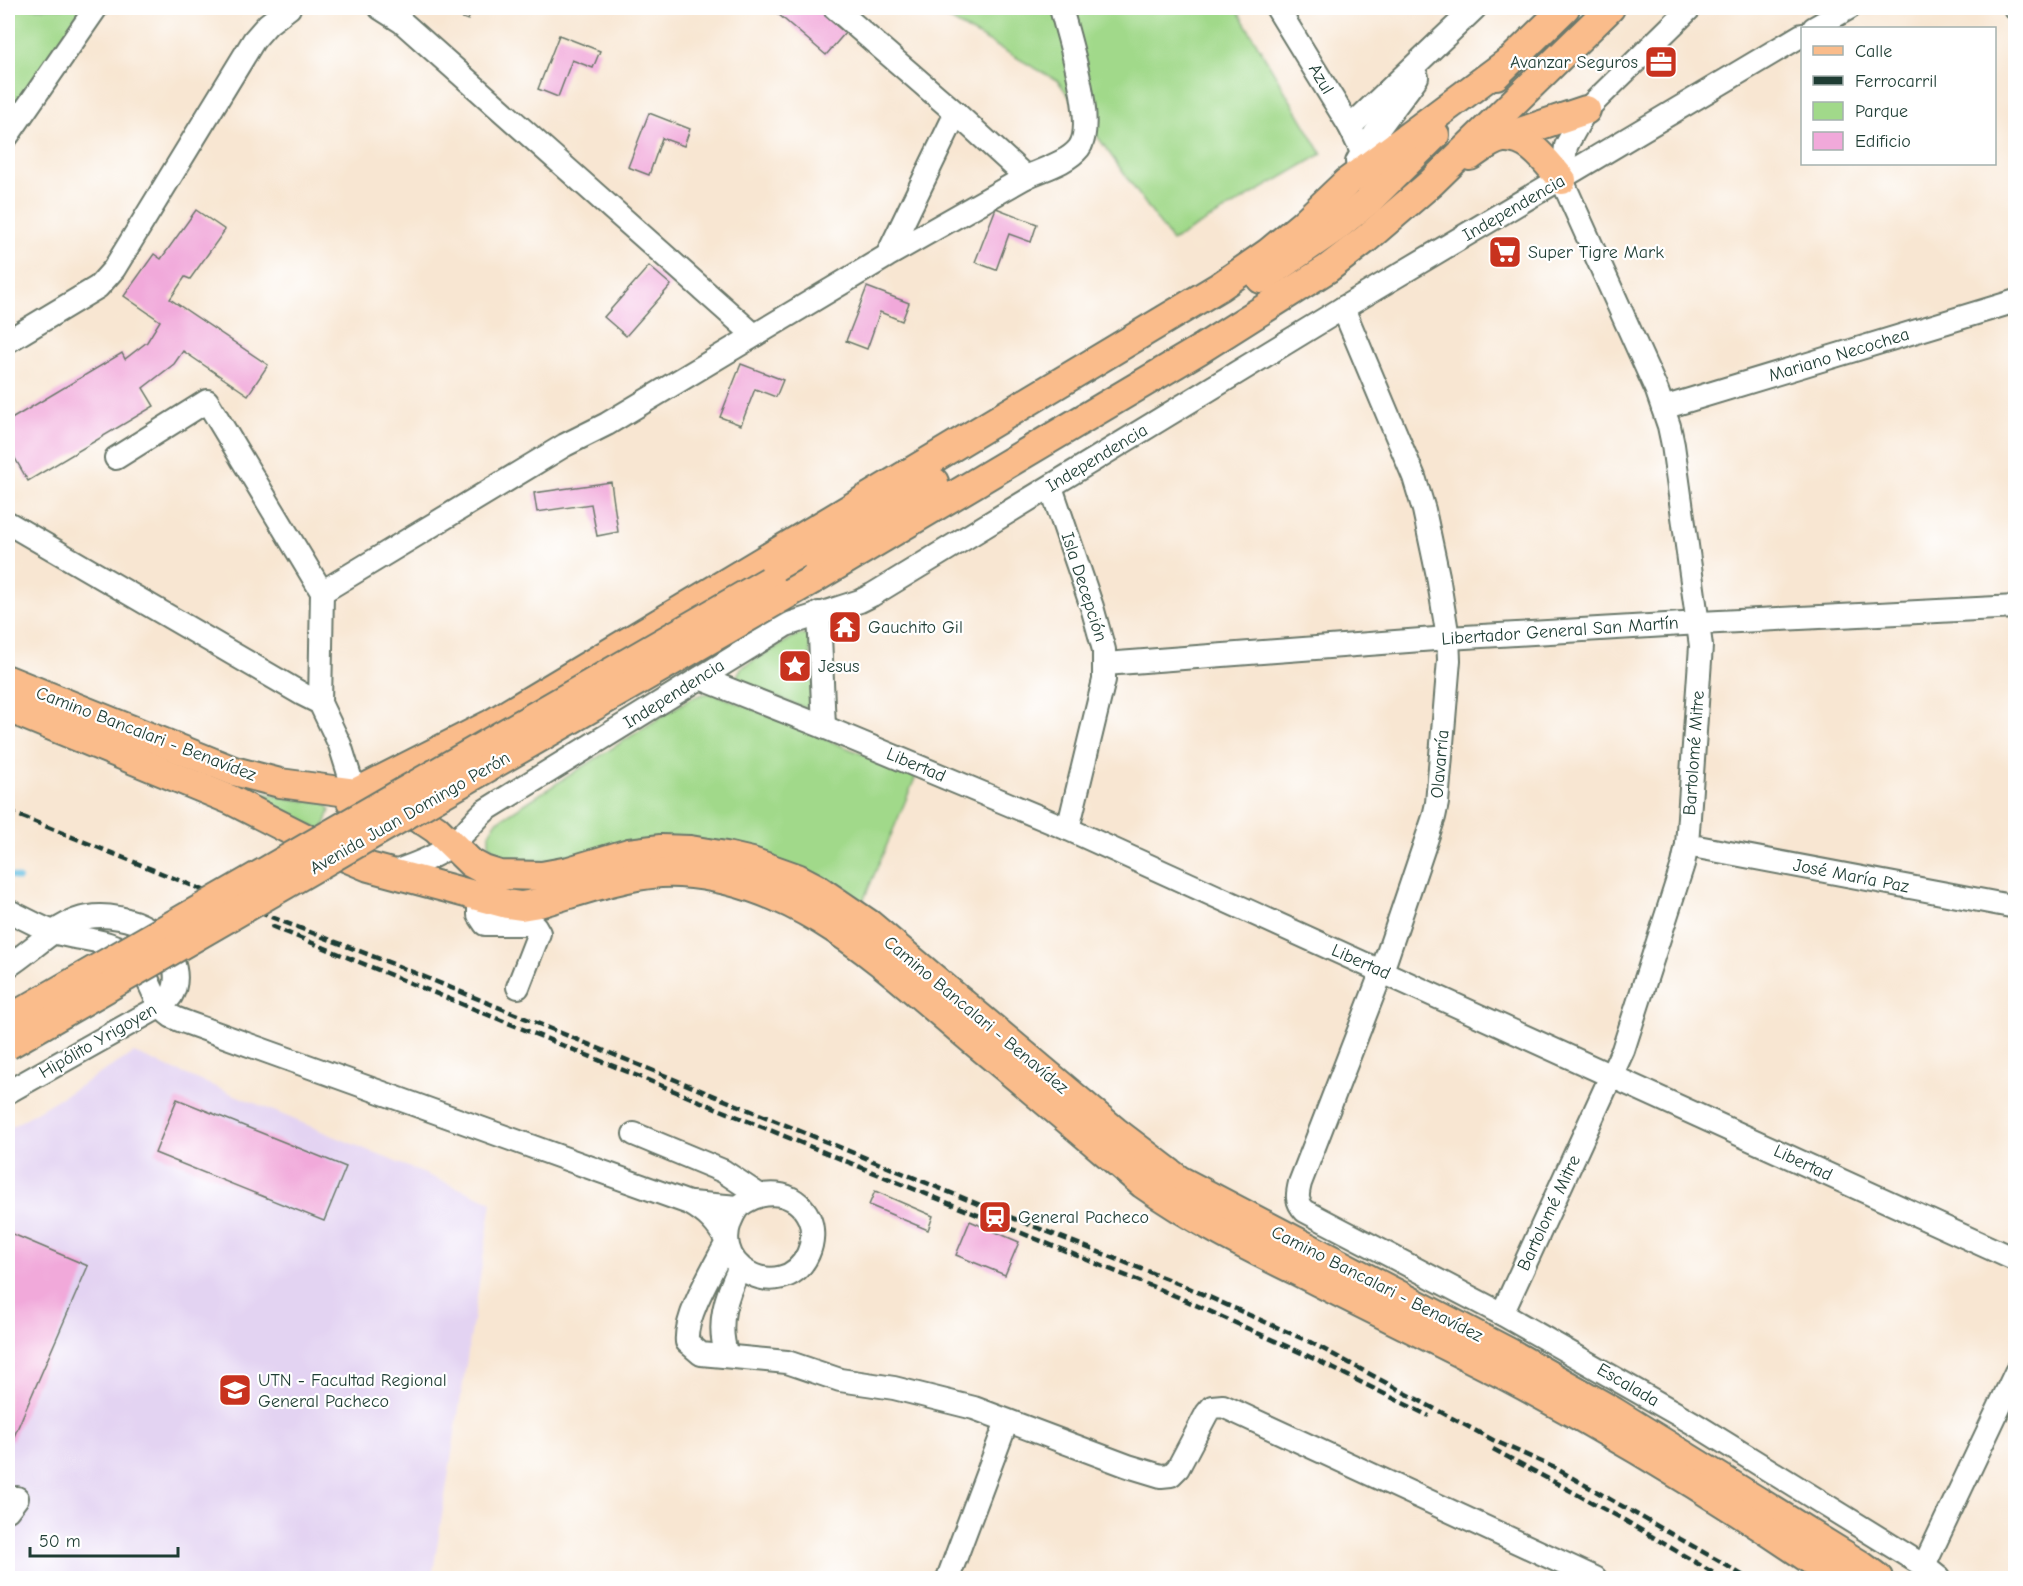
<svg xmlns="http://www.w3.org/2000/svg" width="2023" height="1586" viewBox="0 0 2023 1586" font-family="'Comic Neue',sans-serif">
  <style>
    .built { fill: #e3d3f2 }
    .green { fill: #a1d98a; stroke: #608b5f; stroke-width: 1.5 }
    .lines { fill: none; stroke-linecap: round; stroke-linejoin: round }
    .stream { stroke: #64c0e2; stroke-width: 6 }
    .building { fill: #f1a9da }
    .minor-casing { stroke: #6b786b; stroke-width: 26 }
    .major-casing { stroke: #6b786b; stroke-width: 32 }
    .minor { stroke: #fff; stroke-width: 22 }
    .major { stroke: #fabc8b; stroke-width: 28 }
    .rail { stroke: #1f3d34; stroke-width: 4.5; stroke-dasharray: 9 4.5; stroke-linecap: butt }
    .major-bridge-casing { stroke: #6b786b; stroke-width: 32; stroke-linecap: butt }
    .major-bridge { stroke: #fabc8b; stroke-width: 28 }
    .labels { text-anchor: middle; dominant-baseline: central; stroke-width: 4.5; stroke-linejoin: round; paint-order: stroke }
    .poi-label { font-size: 18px; fill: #1f3d34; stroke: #fff; text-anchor: start }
    .street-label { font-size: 18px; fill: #1f3d34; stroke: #fff }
  </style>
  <rect width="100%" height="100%" fill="#fff"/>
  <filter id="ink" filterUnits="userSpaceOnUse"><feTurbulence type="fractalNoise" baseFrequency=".0167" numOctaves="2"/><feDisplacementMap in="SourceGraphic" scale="12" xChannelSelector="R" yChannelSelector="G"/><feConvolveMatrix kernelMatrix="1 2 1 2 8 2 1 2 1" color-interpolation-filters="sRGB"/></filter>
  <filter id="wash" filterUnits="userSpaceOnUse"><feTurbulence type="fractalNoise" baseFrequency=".008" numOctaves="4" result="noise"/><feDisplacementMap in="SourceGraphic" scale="24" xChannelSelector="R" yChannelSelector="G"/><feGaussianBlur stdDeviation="1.35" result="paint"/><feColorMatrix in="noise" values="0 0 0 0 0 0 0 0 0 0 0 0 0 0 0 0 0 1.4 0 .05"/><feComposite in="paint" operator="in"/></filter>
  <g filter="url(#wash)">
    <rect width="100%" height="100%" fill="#f8e6d2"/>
    <polygon class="built" points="134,1053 492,1202 432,1578 8,1578 8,1129"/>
    <g class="green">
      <polygon points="8,8 96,8 8,135"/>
      <polygon points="929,8 1236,8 1322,154 1172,241 1058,81"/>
      <polygon points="805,634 809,637 814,697 805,708 738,683 736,678 741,668 797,635"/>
      <polygon points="713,693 916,776 861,906 604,847 557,859 521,863 505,862 495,855 489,843 489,834 496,822 691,698 703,694"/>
      <path d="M145,748C203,771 260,800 323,802L328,806L330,810L323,831Z"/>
    </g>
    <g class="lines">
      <polyline class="stream" points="8,875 19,879"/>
    </g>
    <g id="blocks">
      <g class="building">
        <polygon points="449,8 473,8 468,20 447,12"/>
        <polygon points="771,8 825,8 829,11 825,16 845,33 826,55"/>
        <polygon points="559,35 600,51 593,68 572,60 558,97 538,89"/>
        <polygon points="649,113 690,129 684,146 662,138 649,175 628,167"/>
        <polygon points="996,208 1037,224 1031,242 1009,234 996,270 975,262"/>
        <polygon points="196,210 225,230 190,279 185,277 170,299 268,365 248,395 183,351 174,364 143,388 154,406 28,481 8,446 8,421 122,353 125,359 147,342 160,321 124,296 154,254 161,259"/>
        <polygon points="649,266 671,285 626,336 604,317"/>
        <polygon points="867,287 909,303 902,321 880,312 867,349 846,341"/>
        <polygon points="741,364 783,380 776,397 755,389 741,425 720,417"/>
        <polygon points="611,482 618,532 597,536 591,504 537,512 534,493"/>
        <polygon points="177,1099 346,1167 324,1221 155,1153"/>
        <polygon points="875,1191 933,1216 928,1230 869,1205"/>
        <polygon points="970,1221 1019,1242 1005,1275 956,1255"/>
        <polygon points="8,1232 88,1266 12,1441 8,1438"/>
      </g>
    </g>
  </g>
  <g filter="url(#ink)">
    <use href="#blocks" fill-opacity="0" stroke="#6b786b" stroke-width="1.5"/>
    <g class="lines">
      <g class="minor-casing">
        <g id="minor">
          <polyline points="380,8 402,22 754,335"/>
          <polyline points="835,8 956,113"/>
          <polyline points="1277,8 1350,127 1362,152"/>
          <polyline points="2015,8 2016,8"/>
          <polyline points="1814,28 1849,8"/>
          <polyline points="1350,127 1475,8"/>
          <polyline points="8,135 96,8"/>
          <path d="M1357,162C1373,132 1397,106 1417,77"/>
          <path d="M1026,177C1043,169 1067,163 1079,148C1097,124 1068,37 1061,8"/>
          <path d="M1343,308L1414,477L1424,510L1438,576L1448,638L1449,660L1437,803L1434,817L1382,971L1300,1183C1297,1195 1296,1202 1305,1211L1502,1314L1693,1423L1924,1566L1939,1578"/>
          <polyline points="8,341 98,287 114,269 254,40 268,24 289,8"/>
          <polyline points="1663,408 2016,301"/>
          <polyline points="116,458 207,401 322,592 320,703"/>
          <polyline points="1051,487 1092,607 1104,650 1104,680 1068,829"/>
          <polyline points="8,523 302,694 320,703 340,745 355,793"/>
          <polyline points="322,592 565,445 607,424 887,256 1026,177 956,113 887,256"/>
          <polyline points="819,613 824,727"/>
          <polyline points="1105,664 1448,638 1700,623 2016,607"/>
          <polyline points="700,678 824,727 1068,829 2016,1260"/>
          <polyline points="1687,845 2016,907"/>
          <path d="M392,873C412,865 435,858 452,844C465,834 474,820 486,810L786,625L860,601L872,595L1343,308L1802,35"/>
          <polyline points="479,897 479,915 485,924 529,924 535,926 539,933 518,987"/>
          <path d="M8,911C23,917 38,927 54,932C81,941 110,937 133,958C150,973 152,1003 171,1016C176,1019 182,1021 188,1023L689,1203C707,1213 718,1224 727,1242C715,1266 684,1316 687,1342L701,1354L787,1362L840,1380L894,1388L974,1408L1128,1466L1161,1476L1171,1475L1178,1468L1207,1413L1212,1407L1223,1406L1595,1578"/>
          <path d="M8,966C34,950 58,921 89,917C107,914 132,919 147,928C168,941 184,973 171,996C169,999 163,1003 161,1006L8,1092"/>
          <polyline points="634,1134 723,1171 759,1195"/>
          <path d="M691,1203L738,1207C761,1189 795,1188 809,1218C814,1229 813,1243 808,1254C784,1307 697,1267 738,1207"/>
          <polyline points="1502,1314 1623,1050 1683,864 1687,845 1701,646 1673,445 1669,426 1657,391 1562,180 1566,146 1586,110 1690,8"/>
          <path d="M727,1355C716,1325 726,1295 740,1267"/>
          <polyline points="8,1510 17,1498"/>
          <polyline points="1924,1566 2016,1372"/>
          <polyline points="948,1578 1007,1421"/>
        </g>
      </g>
      <g class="major-casing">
        <g id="major">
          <polyline points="1496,75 1565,8"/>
          <polyline points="1502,138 1586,110"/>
          <path d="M1470,156C1479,150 1492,139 1503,138C1530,136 1546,162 1562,180"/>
          <polyline points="1261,279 1335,228 1367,202 1435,135"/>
          <polyline points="812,580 1199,350 1327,269 1366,239 1431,183 1610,8"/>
          <polyline points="769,581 934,482"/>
          <polyline points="8,680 234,771 280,783 355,793 399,809 424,821 436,829 471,863 484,870 500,875 542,876 569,871 629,853 661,849 690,850 726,856 752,862 797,878 816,888 869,924 1116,1132 1179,1180 1510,1353 1614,1412 1859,1564 1878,1578"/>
          <path d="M8,708L231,800L331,851L369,867L507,904L521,906L539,903C582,891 635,870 680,873C801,881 882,964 970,1038C1028,1086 1086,1135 1143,1184C1191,1218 1244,1245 1297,1271C1367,1307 1438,1341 1508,1377C1621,1437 1732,1505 1837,1578"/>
          <polyline points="351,801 355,793 491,724 1219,287 1268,253 1303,224 1347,182 1508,62"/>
        </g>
      </g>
      <use href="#minor" class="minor"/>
      <use href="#major" class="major"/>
      <g class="rail">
        <polyline points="8,811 240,905 393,964 995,1211 1182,1285 1247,1314 1310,1342 1493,1440 1555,1468 1719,1561 1747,1578"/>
        <polyline points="271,926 1178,1297 1304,1354 1429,1416"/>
        <polyline points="1493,1449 1619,1517 1722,1578"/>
      </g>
      <g class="major-bridge-casing">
        <g id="major-bridge">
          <polyline points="8,1020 769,581"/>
          <polyline points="8,1045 812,580"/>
        </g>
      </g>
      <use href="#major-bridge" class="major-bridge"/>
    </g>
  </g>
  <defs>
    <g id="office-square" transform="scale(1.725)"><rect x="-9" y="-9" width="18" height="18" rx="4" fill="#c8321e" stroke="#fff"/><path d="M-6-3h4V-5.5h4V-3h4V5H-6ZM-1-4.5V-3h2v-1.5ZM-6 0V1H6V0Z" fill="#fff"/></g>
    <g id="supermarket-square" transform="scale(1.725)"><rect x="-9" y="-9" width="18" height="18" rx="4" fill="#c8321e" stroke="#fff"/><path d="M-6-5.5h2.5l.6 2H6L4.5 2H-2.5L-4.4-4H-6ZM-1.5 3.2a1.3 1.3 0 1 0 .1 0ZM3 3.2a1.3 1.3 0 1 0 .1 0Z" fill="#fff"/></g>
    <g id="temple-square" transform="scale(1.725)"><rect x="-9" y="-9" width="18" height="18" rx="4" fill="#c8321e" stroke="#fff"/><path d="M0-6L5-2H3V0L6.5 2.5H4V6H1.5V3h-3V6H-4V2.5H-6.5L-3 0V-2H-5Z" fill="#fff"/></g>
    <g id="sight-square" transform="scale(1.725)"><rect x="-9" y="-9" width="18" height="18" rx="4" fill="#c8321e" stroke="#fff"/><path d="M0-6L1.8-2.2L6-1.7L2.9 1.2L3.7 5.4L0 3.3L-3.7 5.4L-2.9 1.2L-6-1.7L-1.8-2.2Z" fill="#fff"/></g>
    <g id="station-square" transform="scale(1.725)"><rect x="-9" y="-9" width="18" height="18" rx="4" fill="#c8321e" stroke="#fff"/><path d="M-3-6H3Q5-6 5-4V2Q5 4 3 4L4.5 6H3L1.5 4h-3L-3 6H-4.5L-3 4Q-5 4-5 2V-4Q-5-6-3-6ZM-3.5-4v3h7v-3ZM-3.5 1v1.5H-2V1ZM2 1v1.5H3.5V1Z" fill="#fff"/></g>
    <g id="university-square" transform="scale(1.725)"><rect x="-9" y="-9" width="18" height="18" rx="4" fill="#c8321e" stroke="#fff"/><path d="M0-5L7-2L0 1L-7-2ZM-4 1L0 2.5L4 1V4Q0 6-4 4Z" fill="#fff"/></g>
  </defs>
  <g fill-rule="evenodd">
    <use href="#office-square" x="1661" y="62"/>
    <use href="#supermarket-square" x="1505" y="252"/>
    <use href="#temple-square" x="845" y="627"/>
    <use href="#sight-square" x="795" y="666"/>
    <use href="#station-square" x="995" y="1217"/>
    <use href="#university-square" x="235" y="1390"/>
  </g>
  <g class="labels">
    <g class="poi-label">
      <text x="1638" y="62" text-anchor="end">Avanzar Seguros</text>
      <text x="1528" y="252">Super Tigre Mark</text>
      <text x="868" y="627">Gauchito Gil</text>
      <text x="818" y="666">Jesus</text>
      <text x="1018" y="1217">General Pacheco</text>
      <text x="258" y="1380">UTN - Facultad Regional<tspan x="258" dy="21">General Pacheco</tspan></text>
    </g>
    <g class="street-label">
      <text transform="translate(1321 79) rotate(59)">Azul</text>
      <text transform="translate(1514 208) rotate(-30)">Independencia</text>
      <text transform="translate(1839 355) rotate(-17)">Mariano Necochea</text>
      <text transform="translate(1097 458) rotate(-31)">Independencia</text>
      <text transform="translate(1084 587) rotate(72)">Isla Decepción</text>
      <text transform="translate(1560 631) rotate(-4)">Libertador General San Martín</text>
      <text transform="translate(674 694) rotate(-32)">Independencia</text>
      <text transform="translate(146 734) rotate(21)">Camino Bancalari - Benavídez</text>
      <text transform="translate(1694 753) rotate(-86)">Bartolomé Mitre</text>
      <text transform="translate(1440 764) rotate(-85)">Olavarría</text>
      <text transform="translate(916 765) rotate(23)">Libertad</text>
      <text transform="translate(410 813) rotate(-30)">Avenida Juan Domingo Perón</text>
      <text transform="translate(1851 876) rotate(11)">José María Paz</text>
      <text transform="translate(1361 962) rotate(24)">Libertad</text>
      <text transform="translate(976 1015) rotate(40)">Camino Bancalari - Benavídez</text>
      <text transform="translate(98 1041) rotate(-30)">Hipólito Yrigoyen</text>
      <text transform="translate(1803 1163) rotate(25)">Libertad</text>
      <text transform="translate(1549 1213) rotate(-65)">Bartolomé Mitre</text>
      <text transform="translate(1377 1284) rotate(27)">Camino Bancalari - Benavídez</text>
      <text transform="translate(1628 1385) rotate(30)">Escalada</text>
    </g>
  </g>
  <rect width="2023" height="1586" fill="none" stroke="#fff" stroke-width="30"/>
  <rect x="1801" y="27" width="195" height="138" fill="#ffffff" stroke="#a5b1ae" stroke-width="1.5"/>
  <rect x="1813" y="46" width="30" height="9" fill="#fabc8b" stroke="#a5b1ae" stroke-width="1.5"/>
  <text x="1855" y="57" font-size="18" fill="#1f3d34">Calle</text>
  <rect x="1813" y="76" width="30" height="9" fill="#1f3d34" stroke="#a5b1ae" stroke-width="1.5"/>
  <text x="1855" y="87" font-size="18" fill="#1f3d34">Ferrocarril</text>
  <rect x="1813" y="102" width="30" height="18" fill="#a1d98a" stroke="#a5b1ae" stroke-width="1.5"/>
  <text x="1855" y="117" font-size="18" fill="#1f3d34">Parque</text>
  <rect x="1813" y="132" width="30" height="18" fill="#f1a9da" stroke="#a5b1ae" stroke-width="1.5"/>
  <text x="1855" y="147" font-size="18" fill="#1f3d34">Edificio</text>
  <path d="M30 1547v9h148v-9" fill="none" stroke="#1f3d34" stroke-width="3"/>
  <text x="39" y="1547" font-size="18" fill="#1f3d34" stroke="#ffffff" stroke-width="4.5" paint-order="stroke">50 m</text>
</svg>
